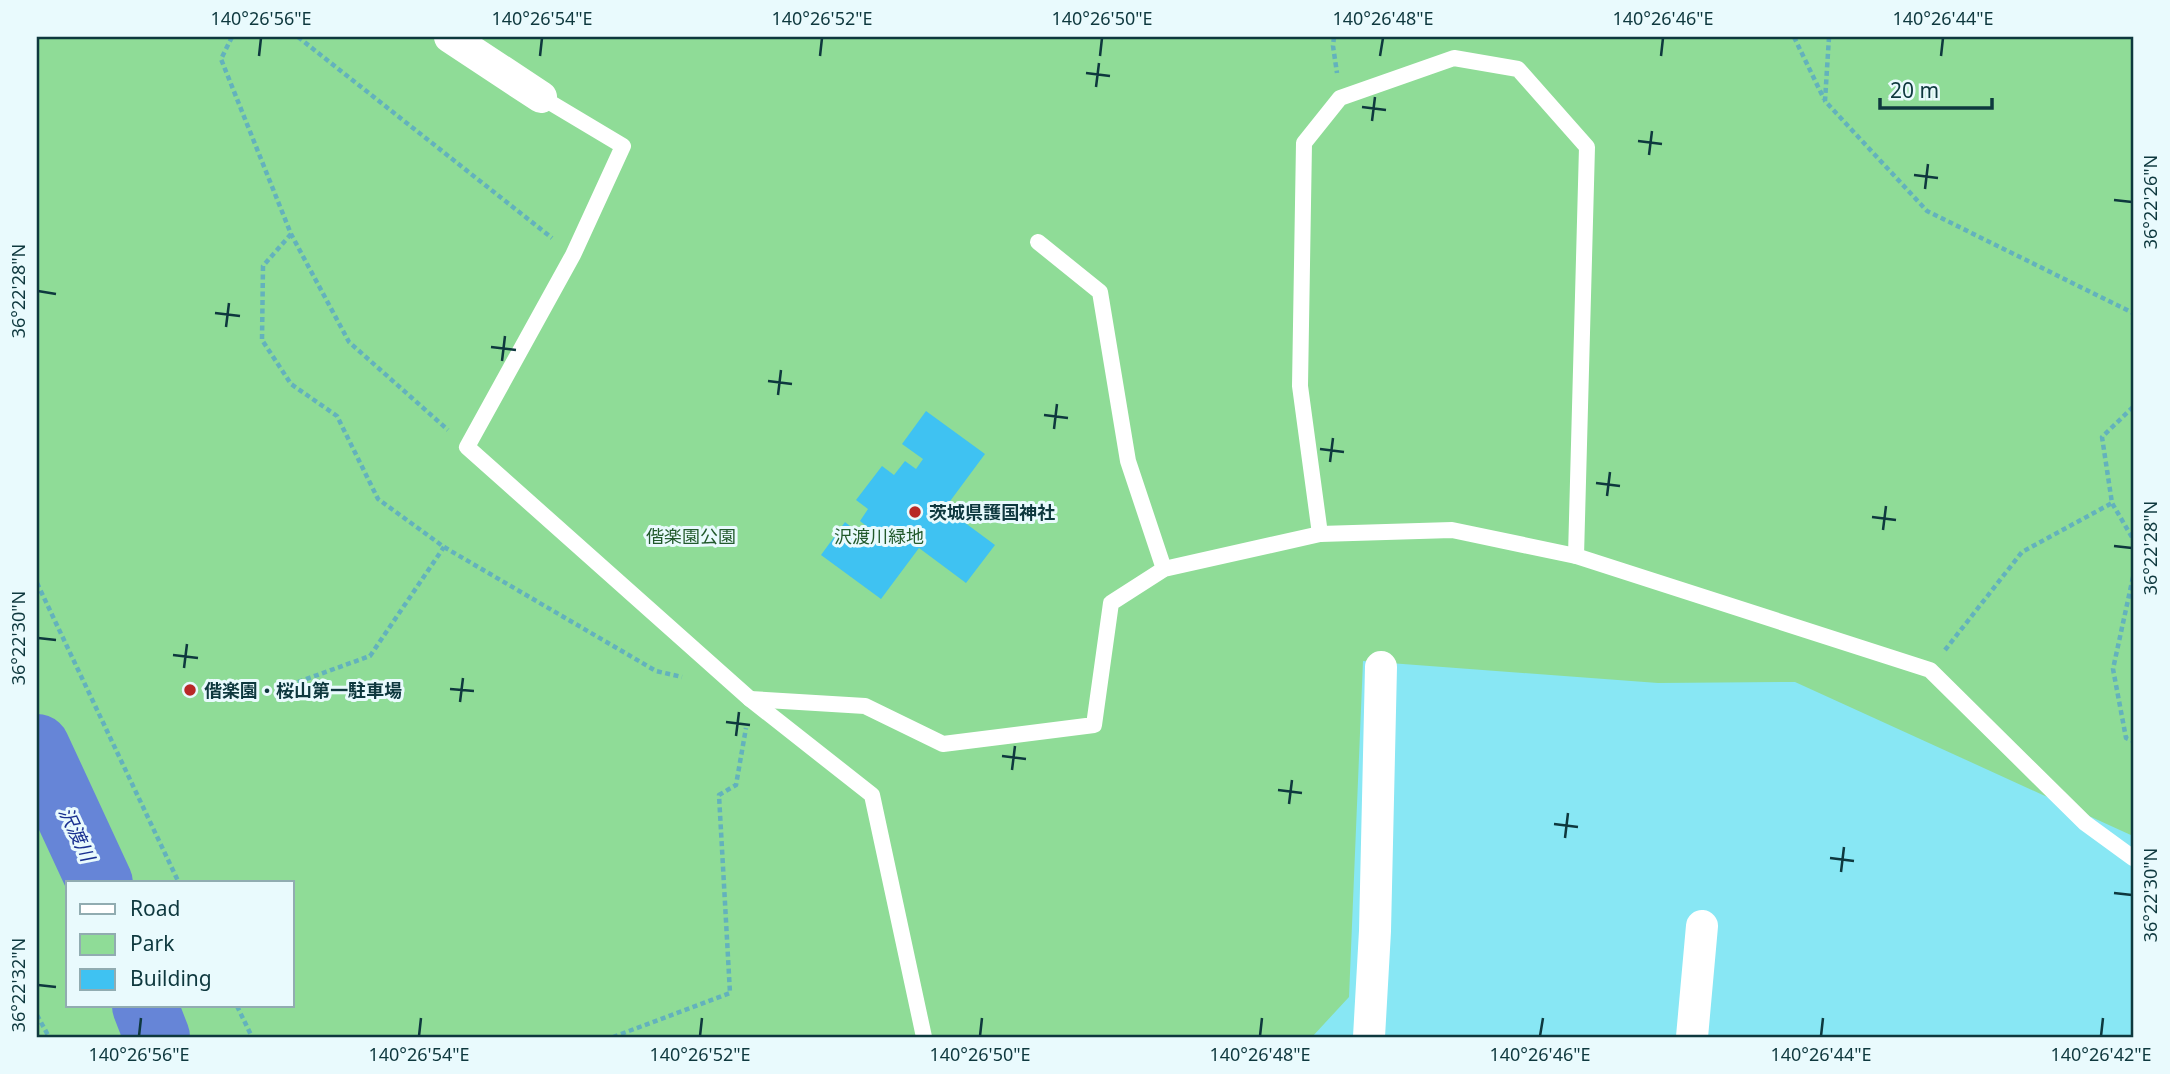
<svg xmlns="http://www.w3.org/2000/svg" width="2170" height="1074" viewBox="0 0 2170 1074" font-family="'Noto Sans','Noto Sans JP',sans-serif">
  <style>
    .green { fill: #8fdc97; fill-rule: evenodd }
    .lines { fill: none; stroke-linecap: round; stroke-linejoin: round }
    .river { stroke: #6685d7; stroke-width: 66 }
    .building { fill: #3fc2f2 }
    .path { stroke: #63b2bd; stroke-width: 4.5; stroke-dasharray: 5 3.5; stroke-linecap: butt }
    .service { stroke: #fff; stroke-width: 16 }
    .minor { stroke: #fff; stroke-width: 32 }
    .ticks { fill: none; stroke: #0e383e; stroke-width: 2.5 }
    .poi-dot { fill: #b82927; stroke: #e9fafd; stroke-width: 2.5 }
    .labels { text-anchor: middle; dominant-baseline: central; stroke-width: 6; stroke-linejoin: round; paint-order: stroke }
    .poi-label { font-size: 18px; font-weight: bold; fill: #0e383e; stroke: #e9fafd; text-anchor: start }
    .park-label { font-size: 18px; fill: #225a2c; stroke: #e9fafd }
    .water-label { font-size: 19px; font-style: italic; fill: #193090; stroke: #e9fafd }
    .neatline { fill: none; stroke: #0e383e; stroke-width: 2.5 }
    .ticks-label { font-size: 18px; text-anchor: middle; fill: #0e383e }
  </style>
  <rect width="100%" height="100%" fill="#88e7f4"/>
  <path class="green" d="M37,37H2133V836L1795,682L1658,683L1363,661L1349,997L1312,1037H37ZM68,883H292V1006H68Z"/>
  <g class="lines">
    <g class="river">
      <polyline points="37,747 100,883"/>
      <polyline points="145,1006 157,1037"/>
    </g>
  </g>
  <polygon class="building" points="926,411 985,454 945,508 995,545 966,583 919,548 881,599 821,555 845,522 864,537 870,529 860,521 868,509 856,500 882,466 894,475 905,461 916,469 923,459 902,444"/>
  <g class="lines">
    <g class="path">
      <polyline points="232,37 221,59 291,234 349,342 448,430"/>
      <polyline points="298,37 552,238"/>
      <polyline points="1334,37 1333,46 1337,73"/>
      <polyline points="1794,37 1824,99"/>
      <polyline points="1829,37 1825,101 1927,211 2133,313"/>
      <polyline points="291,234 263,266 262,340 291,384 337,416 378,499 444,547 656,671 682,677"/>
      <polyline points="2133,407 2102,437 2112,503 2133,539"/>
      <polyline points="2133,577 2113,669 2126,738 2133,741"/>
      <polyline points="37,583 179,883"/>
      <polyline points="1945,650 2022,552 2112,503"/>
      <polyline points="298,682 370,656 444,547"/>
      <polyline points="237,1006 252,1037"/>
      <polyline points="37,1015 49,1037"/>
      <polyline points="613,1037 730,993 719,795 736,785 746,728"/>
    </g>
    <g class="service">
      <polyline points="541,97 623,146 573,255 467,447 750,699 872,795 924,1037"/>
      <polyline points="1038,242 1100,292 1128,461 1164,569"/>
      <polyline points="1320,534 1300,386 1304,143 1340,98 1454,58 1518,69 1587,147 1576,556"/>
      <polyline points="750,699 865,706 943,744 1094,725 1111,603 1164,569 1320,534 1452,530 1576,556 1930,670 2085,823 2133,858"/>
    </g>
    <g class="minor">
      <polyline points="450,37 541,97"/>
      <polyline points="1369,1037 1375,931 1381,667"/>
      <polyline points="1692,1037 1702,926"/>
    </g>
  </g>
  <path class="ticks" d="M259,56L261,38M540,56L542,38M820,56L822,38M1100,56L1102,38M1380,56L1383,38M1661,56L1663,38M1941,56L1943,38M1086,73L1110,76M1096,87L1099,63M1362,107L1386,110M1372,121L1375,97M1638,141L1662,144M1649,155L1652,131M1914,175L1938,178M1925,189L1928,164M2114,200L2132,202M38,291L56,294M215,313L240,316M226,327L229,303M491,347L516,350M502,361L505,336M768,381L792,384M778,395L781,370M1044,415L1068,418M1054,429L1057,404M1320,449L1344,452M1330,462L1333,438M1596,483L1620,486M1607,496L1610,472M1872,517L1896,520M1883,530L1886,506M2114,546L2132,548M38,638L56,640M173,655L198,658M184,668L187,644M450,689L474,691M460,702L463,678M726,722L750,725M736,736L739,712M1002,756L1026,759M1012,770L1015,746M1278,790L1302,793M1289,804L1292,780M1554,824L1578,827M1565,838L1568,813M1830,858L1854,861M1841,872L1844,847M2114,893L2132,895M38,985L56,987M139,1036L141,1018M419,1036L421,1018M700,1036L702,1018M980,1036L982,1018M1260,1036L1262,1018M1540,1036L1543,1018M1821,1036L1823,1018M2101,1036L2103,1018"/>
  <g class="poi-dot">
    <circle cx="915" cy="512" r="7"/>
    <circle cx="190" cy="690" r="7"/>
  </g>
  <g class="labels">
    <g class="poi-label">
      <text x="929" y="512">茨城県護国神社</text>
      <text x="204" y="690">偕楽園・桜山第一駐車場</text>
    </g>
    <g class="park-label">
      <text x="691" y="536">偕楽園公園</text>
      <text x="879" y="536">沢渡川緑地</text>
    </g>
    <g class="water-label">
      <text transform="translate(77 834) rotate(65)">沢渡川</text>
    </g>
  </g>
  <rect width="2170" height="1074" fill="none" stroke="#e9fafd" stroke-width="77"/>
  <rect x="66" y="881" width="228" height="126" fill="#e9fafd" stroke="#91acb1" stroke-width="2"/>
  <rect x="80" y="904" width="35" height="10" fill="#ffffff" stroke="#91acb1" stroke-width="2"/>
  <text x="130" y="916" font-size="21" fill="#0e383e">Road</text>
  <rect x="80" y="934" width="35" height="21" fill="#8fdc97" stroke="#91acb1" stroke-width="2"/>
  <text x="130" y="951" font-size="21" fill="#0e383e">Park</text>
  <rect x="80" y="969" width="35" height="21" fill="#3fc2f2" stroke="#91acb1" stroke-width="2"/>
  <text x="130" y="986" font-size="21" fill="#0e383e">Building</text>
  <path d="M1880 98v10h112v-10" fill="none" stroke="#0e383e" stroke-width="3.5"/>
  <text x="1890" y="98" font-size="21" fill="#0e383e" stroke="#e9fafd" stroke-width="5" paint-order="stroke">20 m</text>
  <rect x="38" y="38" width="2094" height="998" class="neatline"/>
  <g class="ticks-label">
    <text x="261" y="25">140°26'56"E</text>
    <text x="542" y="25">140°26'54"E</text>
    <text x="822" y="25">140°26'52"E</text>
    <text x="1102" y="25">140°26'50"E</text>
    <text x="1383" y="25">140°26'48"E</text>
    <text x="1663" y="25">140°26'46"E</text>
    <text x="1943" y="25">140°26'44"E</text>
    <text transform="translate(2151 202) rotate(-90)" y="6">36°22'26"N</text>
    <text transform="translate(19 291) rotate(-90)" y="6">36°22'28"N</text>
    <text transform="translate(2151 548) rotate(-90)" y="6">36°22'28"N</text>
    <text transform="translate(19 638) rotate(-90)" y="6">36°22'30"N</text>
    <text transform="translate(2151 895) rotate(-90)" y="6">36°22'30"N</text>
    <text transform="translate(19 985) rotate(-90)" y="6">36°22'32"N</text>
    <text x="139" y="1061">140°26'56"E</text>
    <text x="419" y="1061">140°26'54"E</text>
    <text x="700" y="1061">140°26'52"E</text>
    <text x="980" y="1061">140°26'50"E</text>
    <text x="1260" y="1061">140°26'48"E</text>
    <text x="1540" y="1061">140°26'46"E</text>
    <text x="1821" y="1061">140°26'44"E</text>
    <text x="2101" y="1061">140°26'42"E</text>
  </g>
</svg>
